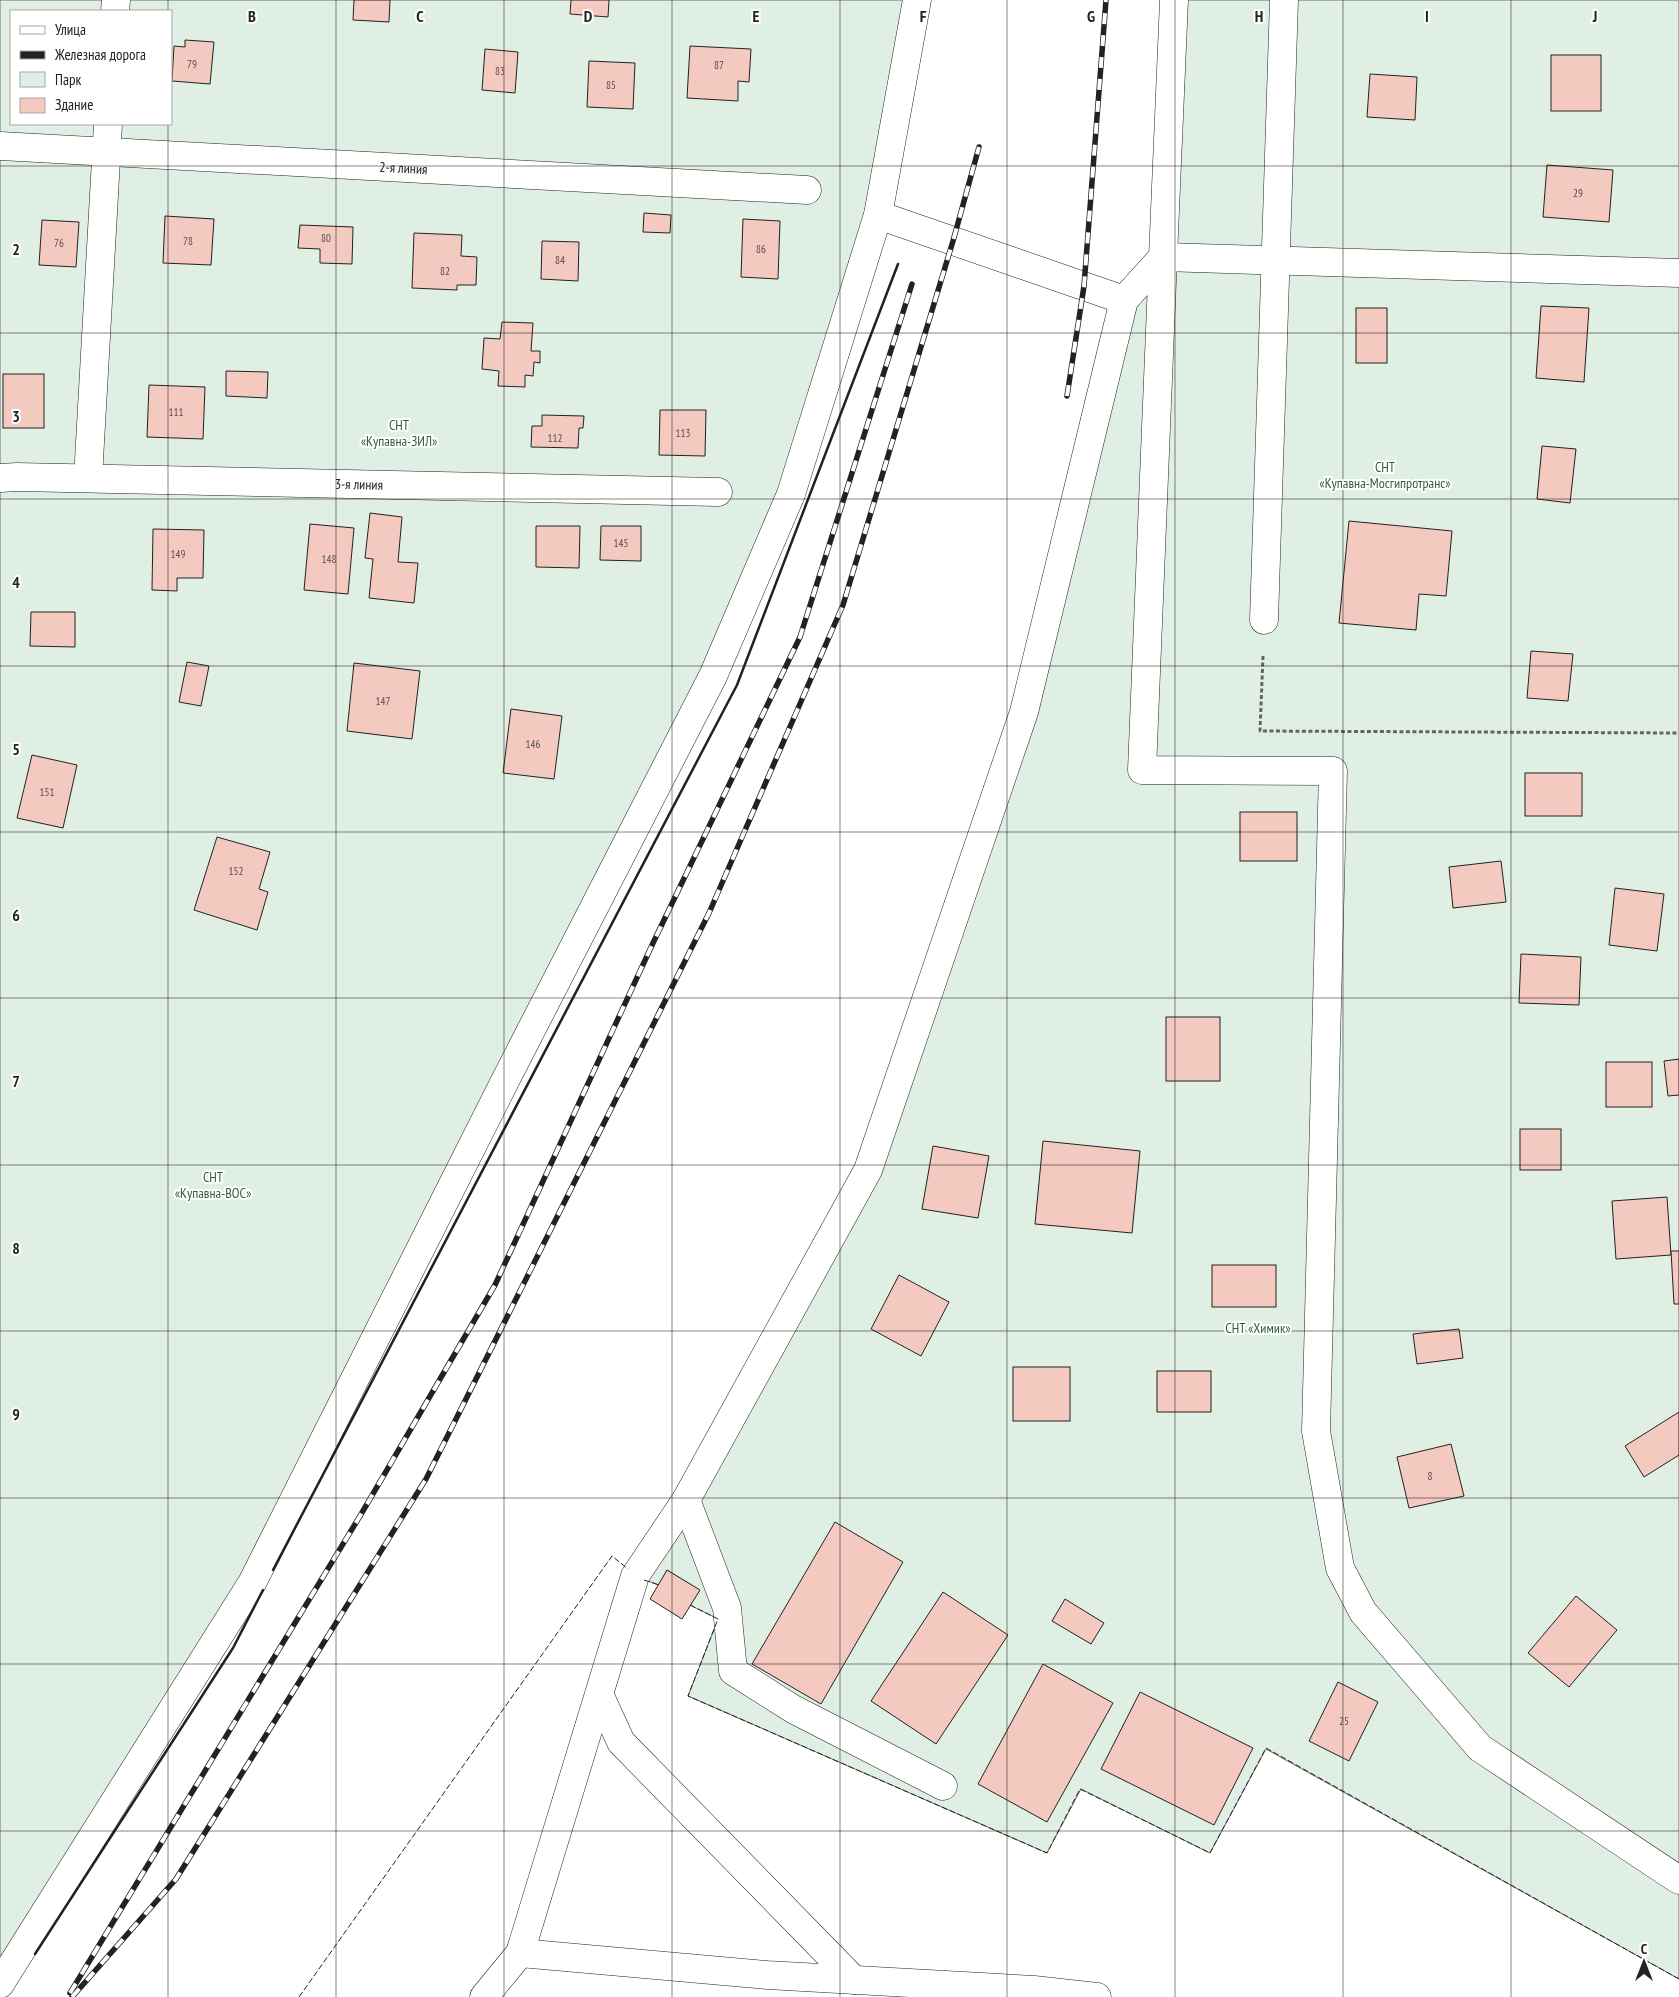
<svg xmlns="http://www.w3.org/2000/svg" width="1679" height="1997" viewBox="0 0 1679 1997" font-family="'PT Sans Narrow',sans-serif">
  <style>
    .green { fill: #e0efe3; stroke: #6f6f6f; fill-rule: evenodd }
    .building { fill: #f3c9c0; stroke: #222 }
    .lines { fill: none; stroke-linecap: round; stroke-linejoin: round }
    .minor-casing { stroke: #222; stroke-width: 29 }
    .path { stroke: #646464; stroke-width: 3; stroke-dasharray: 4 2.5; stroke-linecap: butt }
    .minor { stroke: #fff; stroke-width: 28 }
    .rail-casing { stroke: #222; stroke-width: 5.5 }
    .rail { stroke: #fff; stroke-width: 4; stroke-dasharray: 11; stroke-linecap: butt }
    .fence { stroke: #222; stroke-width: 1; stroke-dasharray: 6 2.5; stroke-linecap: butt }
    .wall { stroke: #222; stroke-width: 2.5 }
    .grid { fill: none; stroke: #222; stroke-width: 1; stroke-opacity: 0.55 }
    .labels { text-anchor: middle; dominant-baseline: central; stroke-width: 4; stroke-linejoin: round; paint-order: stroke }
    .number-label { font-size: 11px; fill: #564c4a }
    .street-label { font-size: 14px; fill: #222; stroke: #fff }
    .park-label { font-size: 14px; fill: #2f5e38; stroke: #fff }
    .grid-label { font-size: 16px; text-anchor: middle; font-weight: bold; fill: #222; stroke: #fff; stroke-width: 4; stroke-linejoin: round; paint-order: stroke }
  </style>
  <rect width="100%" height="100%" fill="#fff"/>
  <g class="green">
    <path d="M0,0H917L878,215L791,494L252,1583L0,1984ZM11,11H171V124H11Z"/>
    <polygon points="1174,0 1679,0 1679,1979 1266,1749 1210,1853 1081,1789 1047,1853 688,1696 718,1619 690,1605 699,1590 667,1570 659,1585 635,1576 868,1170 1005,768 1124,300 1163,257"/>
  </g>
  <g class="building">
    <polygon points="354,0 390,0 389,22 353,20"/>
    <polygon points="571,0 609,0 608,17 570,14"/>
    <polygon points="185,40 214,42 210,84 172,81 174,46 185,47"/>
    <polygon points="690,46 751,49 749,82 738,81 738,101 687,98"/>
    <polygon points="485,49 518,52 515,93 482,90"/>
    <rect x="1551" y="55" width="50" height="56"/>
    <polygon points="589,61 635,63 633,109 587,107"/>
    <polygon points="1370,74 1417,77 1415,120 1367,117"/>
    <polygon points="1547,165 1613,170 1609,222 1543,217"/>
    <polygon points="644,213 671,215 670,233 643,232"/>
    <polygon points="165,216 214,219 211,265 163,263"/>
    <polygon points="743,219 780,221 778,279 741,277"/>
    <polygon points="42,220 79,222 76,267 39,265"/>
    <polygon points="300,225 353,227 352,264 320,263 320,249 298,248"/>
    <polygon points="414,233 462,235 461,256 477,257 476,285 457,285 457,290 412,288"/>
    <polygon points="542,241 579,242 578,281 541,279"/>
    <polygon points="1541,306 1589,308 1584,382 1536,378"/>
    <rect x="1356" y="308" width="31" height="55"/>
    <polygon points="502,322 533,323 531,351 540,351 540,363 534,362 533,376 525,375 525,387 498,386 499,371 482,369 484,338 500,339"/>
    <polygon points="226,371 268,372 267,398 226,396"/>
    <rect x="3" y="374" width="41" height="54"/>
    <polygon points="149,385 205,387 203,439 147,437"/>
    <polygon points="660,410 706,410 705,456 659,455"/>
    <polygon points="542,415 584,416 583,428 579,428 578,448 531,447 532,426 542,426"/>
    <polygon points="1542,446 1576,449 1570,503 1537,499"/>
    <polygon points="370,513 402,517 398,562 418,563 414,603 369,598 373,559 365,558"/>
    <polygon points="1349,521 1452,531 1446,596 1419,594 1416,630 1339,623"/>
    <polygon points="310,524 354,528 348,594 304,590"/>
    <polygon points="536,526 580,526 579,568 536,567"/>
    <polygon points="601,526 641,526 641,561 600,560"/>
    <polygon points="153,529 204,530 203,578 177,578 177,591 152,590"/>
    <polygon points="31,612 75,612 75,647 30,646"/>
    <polygon points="1531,651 1573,654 1568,701 1527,698"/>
    <polygon points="187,662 209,666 201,706 179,702"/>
    <polygon points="354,663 420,671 412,739 347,731"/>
    <polygon points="511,709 562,716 554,779 503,773"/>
    <polygon points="32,755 77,765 63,828 17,818"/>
    <rect x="1525" y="773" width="57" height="43"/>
    <rect x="1240" y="812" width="57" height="49"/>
    <polygon points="217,837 270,852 259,889 268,892 257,930 194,910"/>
    <polygon points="1501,861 1506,902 1453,908 1449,867"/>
    <polygon points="1615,888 1664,894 1657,951 1609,945"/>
    <polygon points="1521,954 1581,957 1579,1005 1519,1003"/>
    <rect x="1166" y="1017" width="54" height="64"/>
    <polygon points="1679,1059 1679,1095 1668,1096 1664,1061"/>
    <rect x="1606" y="1062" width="46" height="45"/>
    <rect x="1520" y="1129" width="41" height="41"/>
    <polygon points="1043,1141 1140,1151 1132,1233 1035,1224"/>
    <polygon points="933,1146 989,1156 978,1218 922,1209"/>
    <polygon points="1667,1197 1671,1255 1616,1259 1612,1201"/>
    <polygon points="1671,1251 1679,1251 1679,1304 1674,1304"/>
    <rect x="1212" y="1265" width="64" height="42"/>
    <polygon points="899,1275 949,1302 921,1356 871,1329"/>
    <polygon points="1459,1329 1463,1358 1417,1364 1413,1334"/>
    <rect x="1013" y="1367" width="57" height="54"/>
    <rect x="1157" y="1371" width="54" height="41"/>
    <polygon points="1679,1412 1679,1455 1644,1477 1625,1446"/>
    <polygon points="1451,1444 1464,1496 1409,1508 1397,1457"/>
    <polygon points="835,1522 903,1562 821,1704 752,1664"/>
    <polygon points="667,1570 700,1590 682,1619 650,1599"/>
    <polygon points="943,1592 1008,1635 936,1744 871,1701"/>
    <polygon points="1576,1596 1617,1630 1569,1687 1528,1653"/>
    <polygon points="1065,1599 1104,1623 1091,1644 1052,1621"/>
    <polygon points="1043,1664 1113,1703 1047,1822 978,1784"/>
    <polygon points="1338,1682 1378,1702 1349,1761 1309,1741"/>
    <polygon points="1140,1692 1253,1748 1214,1825 1101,1769"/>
  </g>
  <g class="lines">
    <g class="minor-casing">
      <g id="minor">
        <polyline points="115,11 116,0"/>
        <path id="s1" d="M0,146L807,190"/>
        <polyline points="878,215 1124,300 1163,257 1174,0"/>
        <polyline points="1679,273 1163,257 1142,770 1333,771 1316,1431 1340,1568 1363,1612 1480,1748 1679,1880"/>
        <path id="s2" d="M0,478L17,477L718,492"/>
        <polyline points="88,478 108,124"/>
        <polyline points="1264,620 1284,0"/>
        <polyline points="686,1500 727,1608 733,1671 793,1709 943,1786"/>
        <polyline points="600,1696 621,1742 854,1980"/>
        <polyline points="520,1953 767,1975 1034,1990 1097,1997"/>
        <polyline points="0,1984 252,1583 506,1079 713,676 791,494 878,215 917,0"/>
        <polyline points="484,1997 520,1953 635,1576 686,1500 868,1170 1024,712 1124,300"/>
      </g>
    </g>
    <polyline class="path" points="1263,656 1260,731 1679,733"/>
    <use href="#minor" class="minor"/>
    <g class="rail-casing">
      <g id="rail">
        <polyline points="1067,396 1084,286 1106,0"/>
        <polyline points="70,1993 360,1516 495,1285 653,943 800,637 912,284"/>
        <polyline points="72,1997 176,1879 426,1479 709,913 843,605 953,241 979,147"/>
      </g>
    </g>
    <use href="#rail" class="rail"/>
    <g class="fence">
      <polyline points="644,1580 659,1585"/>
      <polyline points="690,1605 718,1619 688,1696 1047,1853 1080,1789 1210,1853 1266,1748 1679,1979"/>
      <polyline points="299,1997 612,1556 628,1569"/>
    </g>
    <g class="wall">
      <polyline points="273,1570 737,685 898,264"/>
      <polyline points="35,1954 233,1648 263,1590"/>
    </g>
  </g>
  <path class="grid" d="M168,0V11M336,0V1997M504,0V1997M672,0V1997M840,0V1997M1007,0V1997M1175,0V1997M1343,0V1997M1511,0V1997M168,124V1997M0,166H1679M0,333H1679M0,499H1679M0,666H1679M0,832H1679M0,998H1679M0,1165H1679M0,1331H1679M0,1498H1679M0,1664H1679M0,1831H1679"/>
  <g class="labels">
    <g class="number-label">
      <text x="192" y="64">79</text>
      <text x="719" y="65">87</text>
      <text x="500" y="71">83</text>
      <text x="611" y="85">85</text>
      <text x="1578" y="193">29</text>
      <text x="326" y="238">80</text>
      <text x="188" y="241">78</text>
      <text x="59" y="243">76</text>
      <text x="761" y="249">86</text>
      <text x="560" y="260">84</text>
      <text x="445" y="271">82</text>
      <text x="176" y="412">111</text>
      <text x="683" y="433">113</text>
      <text x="555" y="438">112</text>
      <text x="621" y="543">145</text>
      <text x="178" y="554">149</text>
      <text x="329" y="559">148</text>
      <text x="383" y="701">147</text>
      <text x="533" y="744">146</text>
      <text x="47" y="792">151</text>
      <text x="236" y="871">152</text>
      <text x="1430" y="1476">8</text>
      <text x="1344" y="1721">25</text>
    </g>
    <g class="street-label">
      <text stroke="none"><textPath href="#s1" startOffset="404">2-я линия</textPath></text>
      <text stroke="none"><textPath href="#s2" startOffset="359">3-я линия</textPath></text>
    </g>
    <g class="park-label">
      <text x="399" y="425">СНТ<tspan x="399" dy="16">«Купавна-ЗИЛ»</tspan></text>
      <text x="1385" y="467">СНТ<tspan x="1385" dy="16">«Купавна-Мосгипротранс»</tspan></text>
      <text x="213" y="1177">СНТ<tspan x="213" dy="16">«Купавна-ВОС»</tspan></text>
      <text x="1258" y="1328">СНТ «Химик»</text>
    </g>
  </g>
  <g class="grid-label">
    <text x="252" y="22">B</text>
    <text x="420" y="22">C</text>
    <text x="588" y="22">D</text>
    <text x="756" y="22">E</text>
    <text x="923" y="22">F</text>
    <text x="1091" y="22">G</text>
    <text x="1259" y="22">H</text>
    <text x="1427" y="22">I</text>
    <text x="1595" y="22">J</text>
    <text x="16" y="255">2</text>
    <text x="16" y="422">3</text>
    <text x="16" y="588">4</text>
    <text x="16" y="755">5</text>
    <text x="16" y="921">6</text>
    <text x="16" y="1087">7</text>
    <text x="16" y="1254">8</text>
    <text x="16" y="1420">9</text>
  </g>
  <rect x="10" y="10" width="162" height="115" fill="#ffffff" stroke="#a7a7a7"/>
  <rect x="20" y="26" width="25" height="8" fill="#ffffff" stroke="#a7a7a7"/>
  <text x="55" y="35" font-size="15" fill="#222222">Улица</text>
  <rect x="20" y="51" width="25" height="8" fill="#222222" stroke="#a7a7a7"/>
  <text x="55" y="60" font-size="15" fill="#222222">Железная дорога</text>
  <rect x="20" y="72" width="25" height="15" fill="#e0efe3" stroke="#a7a7a7"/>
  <text x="55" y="85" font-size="15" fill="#222222">Парк</text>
  <rect x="20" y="98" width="25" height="15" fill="#f3c9c0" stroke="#a7a7a7"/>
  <text x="55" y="110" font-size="15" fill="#222222">Здание</text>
  <g transform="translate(1644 1962)" stroke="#ffffff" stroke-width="4" paint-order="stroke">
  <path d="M0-4L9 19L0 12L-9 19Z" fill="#222222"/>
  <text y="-8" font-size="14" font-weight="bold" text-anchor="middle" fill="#222222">С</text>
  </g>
</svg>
